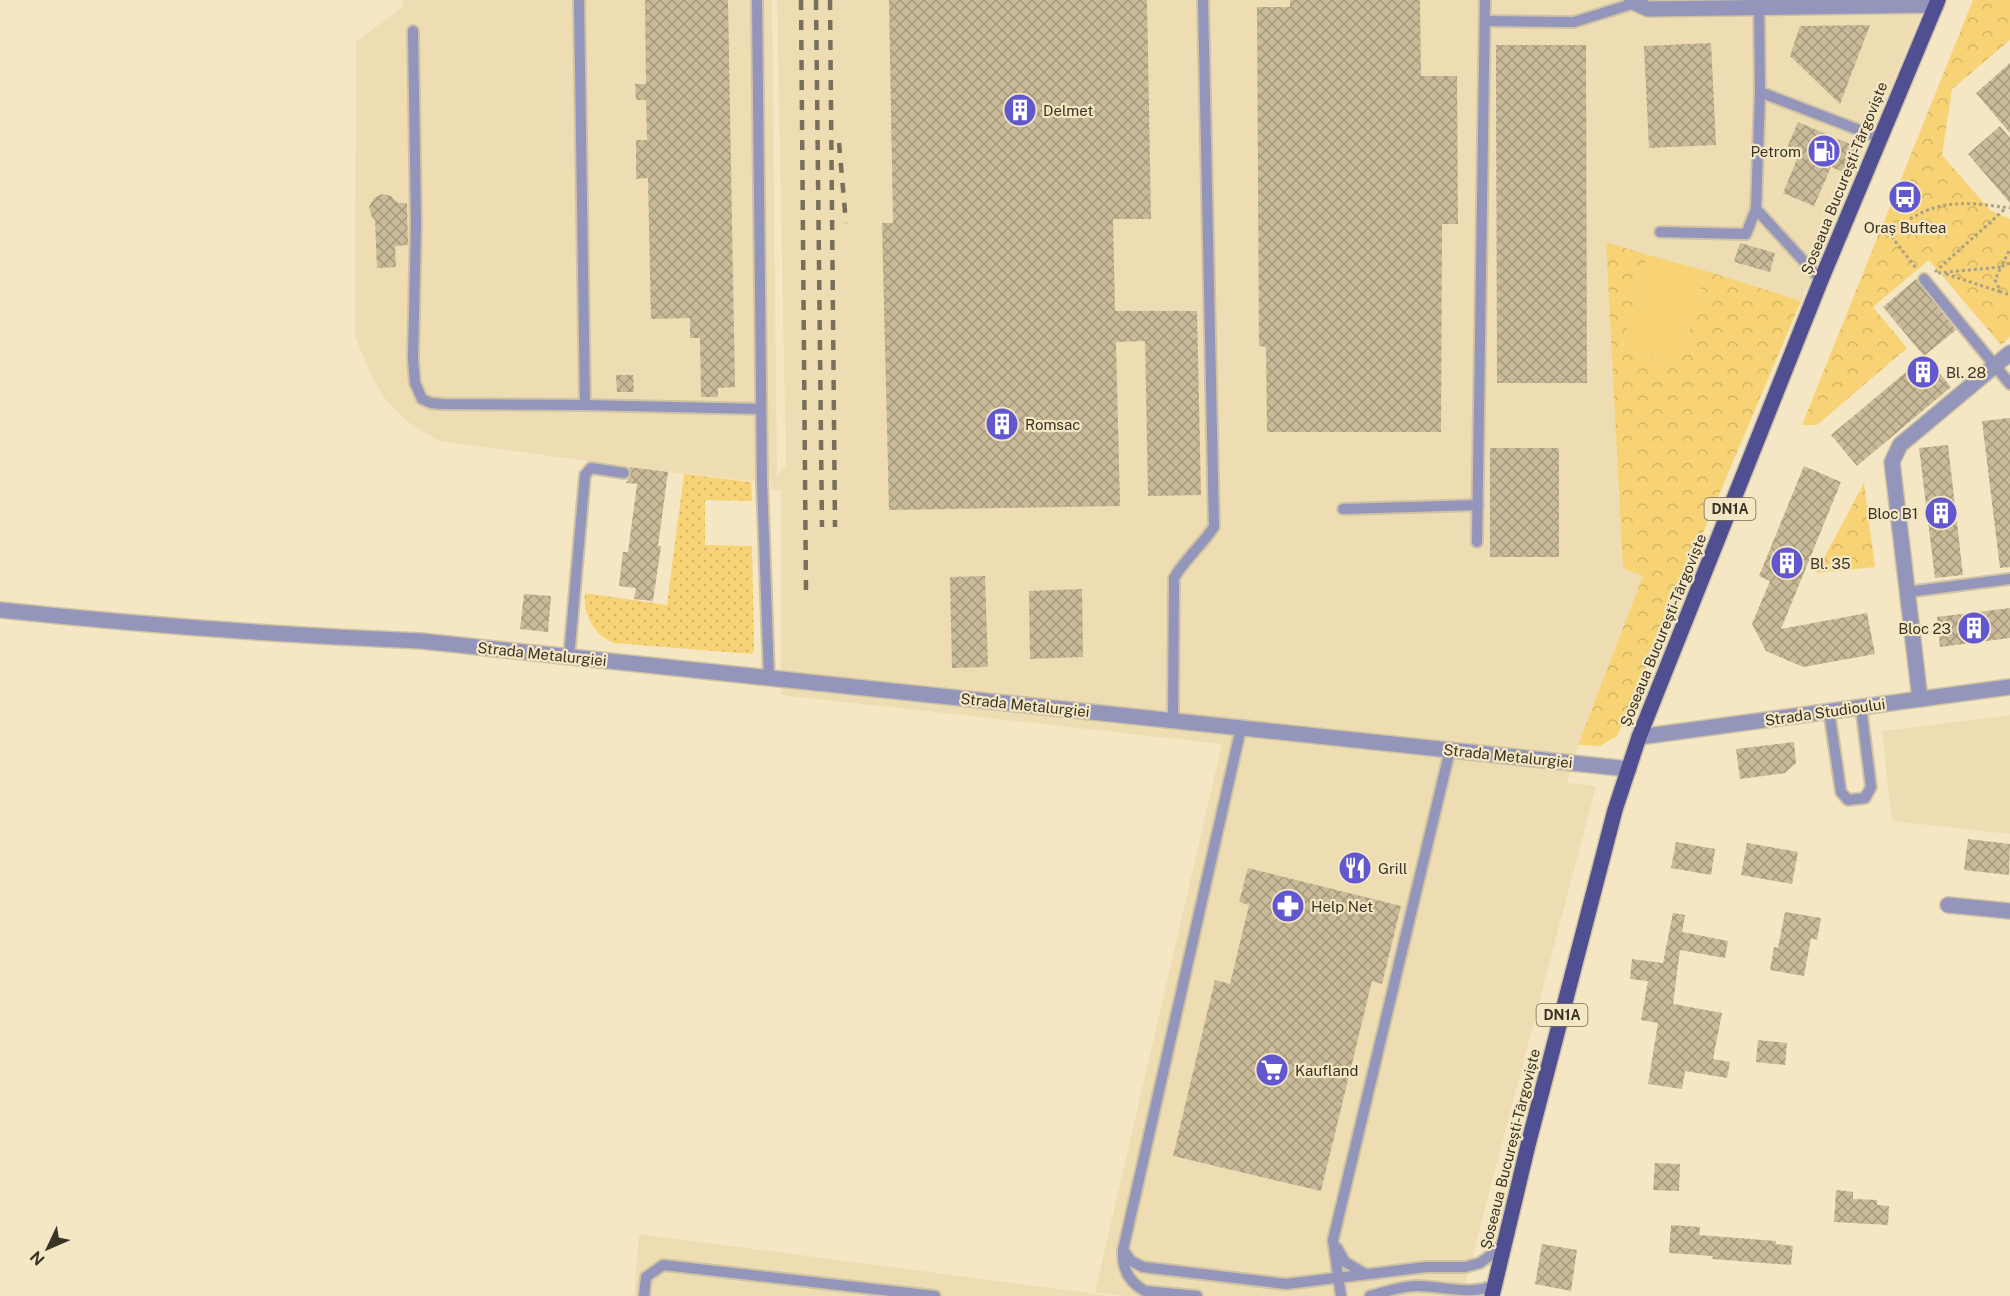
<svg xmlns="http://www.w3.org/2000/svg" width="2010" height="1296" viewBox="0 0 2010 1296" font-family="'Public Sans',sans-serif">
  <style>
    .built { fill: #eeddb3 }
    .grass { fill: url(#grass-dots) }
    .park { fill: url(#park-crowns) }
    .pitch { fill: #f8d375 }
    .building { fill: url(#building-cross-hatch) }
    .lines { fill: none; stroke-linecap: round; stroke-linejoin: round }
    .service-casing { stroke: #cfc3a4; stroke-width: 14 }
    .minor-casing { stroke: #cfc3a4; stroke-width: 18 }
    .tertiary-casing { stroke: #cfc3a4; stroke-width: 18 }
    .primary-casing { stroke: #cfc3a4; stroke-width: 18 }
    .path { stroke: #aba086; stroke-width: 3; stroke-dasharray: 3 3; stroke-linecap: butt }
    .service { stroke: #9395bb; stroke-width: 10 }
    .minor { stroke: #9395bb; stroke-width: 15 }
    .tertiary { stroke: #9395bb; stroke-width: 15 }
    .primary { stroke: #504f91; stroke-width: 15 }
    .rail { stroke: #78705b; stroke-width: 4.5; stroke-dasharray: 10 10; stroke-linecap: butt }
    .labels { text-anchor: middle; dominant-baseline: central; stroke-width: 4.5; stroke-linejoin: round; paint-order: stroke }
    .shield { fill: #f5e7c4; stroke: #716955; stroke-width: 1.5 }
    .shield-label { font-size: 14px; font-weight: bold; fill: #393326 }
    .poi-label { font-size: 15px; fill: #393326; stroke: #f5e7c4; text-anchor: start }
    .street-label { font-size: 15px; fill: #393326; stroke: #f5e7c4 }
  </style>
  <defs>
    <pattern id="grass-dots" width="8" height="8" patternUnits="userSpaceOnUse" patternTransform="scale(1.5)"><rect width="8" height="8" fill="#f8d375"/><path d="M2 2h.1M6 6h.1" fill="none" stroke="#d5b665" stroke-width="1.8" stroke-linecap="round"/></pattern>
    <pattern id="park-crowns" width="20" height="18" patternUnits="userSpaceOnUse" patternTransform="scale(1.5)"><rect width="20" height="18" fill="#f8d375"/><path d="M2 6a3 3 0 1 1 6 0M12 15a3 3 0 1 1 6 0" fill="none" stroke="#d5b665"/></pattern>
    <pattern id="building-cross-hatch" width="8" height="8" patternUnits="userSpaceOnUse" patternTransform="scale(1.5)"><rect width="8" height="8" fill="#c9bb99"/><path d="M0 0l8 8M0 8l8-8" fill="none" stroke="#a4997d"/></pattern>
  </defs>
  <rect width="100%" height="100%" fill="#f5e7c4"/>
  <g class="built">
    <polygon points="403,0 772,0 777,476 786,465 777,0 1927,0 1801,301 1606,243 1643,576 1578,745 1567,783 1596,786 1462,1296 1123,1296 1095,1292 1222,744 781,695 781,490 771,489 771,483 668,472 439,441 408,422 386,400 371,375 355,336 356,42 403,6"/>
    <polygon points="2010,715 2010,834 1892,821 1882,731"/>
    <polygon points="639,1234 1112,1296 634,1296"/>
  </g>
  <path class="grass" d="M684,474L751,482L752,501L705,500V545L752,546L754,650L752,654L614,643C594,635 583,615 585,593L667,605Z"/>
  <g class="park">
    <polygon points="1973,0 2010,0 2010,40 1952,89 1942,155 1990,210 2010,219 2010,337 2001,345 1929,260 1873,307 1907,348 1817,425 1802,425"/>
    <polygon points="1606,242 1648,255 1621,350 1679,366 1706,271 1801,301 1617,736 1600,746 1578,745 1643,576 1623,568"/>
    <polygon points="1864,483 1875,567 1816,573"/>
  </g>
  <polygon class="pitch" points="1648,255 1706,271 1679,366 1621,350"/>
  <g class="building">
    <polygon points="645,0 728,0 735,387 718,388 718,397 701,397 700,338 690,338 690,318 651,319 648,178 636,179 636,140 647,140 646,100 636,100 635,84 646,84"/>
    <polygon points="889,0 1147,0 1151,219 1113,219 1115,311 1197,311 1201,495 1148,496 1145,341 1116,342 1120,506 889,510 882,223 893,223"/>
    <polygon points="1290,0 1420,0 1421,76 1457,76 1458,224 1442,224 1441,432 1267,432 1266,347 1259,346 1257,7 1290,7"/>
    <polygon points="1870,25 1840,104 1790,56 1800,26"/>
    <polygon points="1711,43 1716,145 1649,148 1644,46"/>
    <polygon points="1496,45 1586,45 1587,383 1497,383"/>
    <polygon points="2010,63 2010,133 1976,93"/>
    <polygon points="1798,122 1857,147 1846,173 1831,167 1814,206 1783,193 1799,154 1787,148"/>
    <polygon points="2000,126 2010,138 2010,203 1968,154"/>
    <polygon points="382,194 391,196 398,203 407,203 408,245 395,246 396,267 377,268 375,220 372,217 369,207 374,198"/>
    <polygon points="1740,243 1775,253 1770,272 1734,262"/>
    <polygon points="1916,279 1956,330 1924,356 1883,307"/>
    <polygon points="1925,356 1951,387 1857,466 1831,435"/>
    <polygon points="616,375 633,375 634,392 617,392"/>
    <polygon points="2010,418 2010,567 2000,568 1982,421"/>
    <polygon points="1948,445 1963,575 1935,578 1919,448"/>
    <rect x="1490" y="448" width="69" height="109"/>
    <polygon points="1804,466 1841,482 1781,629 1867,613 1875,654 1803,667 1766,651 1752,624 1770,581 1759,576"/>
    <polygon points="629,467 668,472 658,546 661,546 653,601 634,599 636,588 619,586 623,552 628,552 637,484 626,483 631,474"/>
    <polygon points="985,576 988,667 952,668 950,577"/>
    <polygon points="1082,589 1083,657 1030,659 1029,591"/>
    <polygon points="524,594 551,596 548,632 520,629"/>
    <polygon points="2010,608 2010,638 1940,647 1937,617"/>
    <polygon points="1794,742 1796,763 1785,773 1740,779 1736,749"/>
    <polygon points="1968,839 2010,844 2009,875 1964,870"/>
    <polygon points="1676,842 1715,849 1711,875 1671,868"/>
    <polygon points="1747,843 1798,852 1792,884 1741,875"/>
    <polygon points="1248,868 1401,906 1382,984 1372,981 1321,1191 1173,1156 1215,980 1230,984 1249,905 1239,902"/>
    <polygon points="1785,912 1821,918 1817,940 1811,938 1804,976 1770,970 1774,947 1778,948"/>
    <polygon points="1673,913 1685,915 1682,932 1728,941 1725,958 1680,950 1673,1004 1722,1013 1713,1059 1730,1062 1727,1078 1685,1071 1682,1089 1648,1084 1658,1023 1641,1020 1648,981 1630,979 1632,959 1663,963"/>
    <polygon points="1758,1040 1787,1043 1785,1065 1756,1062"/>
    <polygon points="1655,1163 1680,1164 1679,1191 1653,1190"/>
    <polygon points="1836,1190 1853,1192 1853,1199 1877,1200 1877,1205 1889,1206 1888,1225 1834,1222"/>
    <polygon points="1671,1225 1700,1227 1699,1235 1776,1241 1776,1244 1793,1246 1791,1265 1712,1259 1713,1256 1669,1253"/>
    <polygon points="1542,1244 1577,1250 1571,1291 1535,1284"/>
  </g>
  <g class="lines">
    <g class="service-casing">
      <g id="service">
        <polyline points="579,0 585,405"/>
        <polyline points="757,0 762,482 769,678"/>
        <polyline points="1759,7 1760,92 1756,209 1821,280"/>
        <polyline points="1485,21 1574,22 1635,3"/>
        <polyline points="413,31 416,224 413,359 415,383 422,399 431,403 441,404 585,405 761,409"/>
        <polyline points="1760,92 1880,138"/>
        <polyline points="1660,232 1746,234 1756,209"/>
        <polyline points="1924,279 2010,384"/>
        <polyline points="1343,509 1478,505"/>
        <polyline points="1477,542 1485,0"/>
        <polyline points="1907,592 2010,579"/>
        <polyline points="569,657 585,475 591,468 624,473"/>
        <polyline points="1829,711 1841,792 1848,800 1865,798 1871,787 1861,707"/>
        <path d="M1173,721L1174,578C1185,559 1202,545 1214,527L1203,0"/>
        <polyline points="1337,1248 1345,1262 1364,1273"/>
        <polyline points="1123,1250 1131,1261 1143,1267 1286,1284 1426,1267 1465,1267 1480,1263 1498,1250 1503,1243"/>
        <polyline points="644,1296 646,1277 663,1265 935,1296"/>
        <path d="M1197,1296L1145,1291C1128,1282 1122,1268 1123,1250L1241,728"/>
        <polyline points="1341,1296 1333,1240 1450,750"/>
        <path d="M1370,1296C1385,1292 1401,1286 1417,1286C1444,1286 1470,1296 1495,1285"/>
      </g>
    </g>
    <g class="minor-casing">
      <g id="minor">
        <polyline points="1632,0 1635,3 1648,9 1936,5"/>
        <path d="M0,610C140,625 280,635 421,641L1629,769"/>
        <polyline points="1920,699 1892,462 1900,445 2010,353"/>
        <polyline points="1948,905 2010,911"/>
      </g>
    </g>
    <g class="tertiary-casing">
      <polyline id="tertiary" points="1639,737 2010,687"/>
    </g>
    <g class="primary-casing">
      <polyline id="primary" points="1492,1296 1528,1145 1615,810 1639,737 1821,280 1938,0"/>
    </g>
    <g class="path">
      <path d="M1910,219C1944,198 1972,203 2010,208"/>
      <polyline points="1884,227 1916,268"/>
      <polyline points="2010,263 2001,267 1995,280 2001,292 2010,295"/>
      <polyline points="1935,272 2006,208"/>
      <polyline points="1938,273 2001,267 2010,249"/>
      <polyline points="1946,274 2001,292"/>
    </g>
    <use href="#service" class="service"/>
    <use href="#minor" class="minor"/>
    <use href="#tertiary" class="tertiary"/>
    <use href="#primary" class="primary"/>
    <g class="rail">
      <polyline points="801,0 806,592"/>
      <polyline points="816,0 822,527"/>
      <polyline points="830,0 835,527"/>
      <polyline points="839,143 846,223"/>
    </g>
  </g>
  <defs>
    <g id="building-disc" transform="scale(1.725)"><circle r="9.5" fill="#6158d0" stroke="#f5e7c4"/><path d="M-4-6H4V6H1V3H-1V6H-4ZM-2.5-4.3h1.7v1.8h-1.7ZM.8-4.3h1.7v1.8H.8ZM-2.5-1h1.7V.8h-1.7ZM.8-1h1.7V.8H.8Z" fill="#fff"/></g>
    <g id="fuel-disc" transform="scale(1.725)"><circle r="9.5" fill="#6158d0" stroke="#f5e7c4"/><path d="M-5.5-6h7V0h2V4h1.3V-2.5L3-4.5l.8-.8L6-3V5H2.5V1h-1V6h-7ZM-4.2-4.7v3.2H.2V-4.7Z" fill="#fff"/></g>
    <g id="bus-disc" transform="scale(1.725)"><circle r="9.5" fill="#6158d0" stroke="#f5e7c4"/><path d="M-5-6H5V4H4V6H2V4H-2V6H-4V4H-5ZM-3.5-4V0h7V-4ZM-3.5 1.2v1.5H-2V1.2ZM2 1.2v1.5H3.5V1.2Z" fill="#fff"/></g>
    <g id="restaurant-disc" transform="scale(1.725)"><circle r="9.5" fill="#6158d0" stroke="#f5e7c4"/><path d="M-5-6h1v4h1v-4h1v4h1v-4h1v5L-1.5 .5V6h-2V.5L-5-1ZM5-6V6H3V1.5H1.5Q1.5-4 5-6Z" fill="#fff"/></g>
    <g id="pharmacy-disc" transform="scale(1.725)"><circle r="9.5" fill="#6158d0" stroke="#f5e7c4"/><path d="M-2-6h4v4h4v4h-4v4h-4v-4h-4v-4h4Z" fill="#fff"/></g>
    <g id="supermarket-disc" transform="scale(1.725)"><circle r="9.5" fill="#6158d0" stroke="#f5e7c4"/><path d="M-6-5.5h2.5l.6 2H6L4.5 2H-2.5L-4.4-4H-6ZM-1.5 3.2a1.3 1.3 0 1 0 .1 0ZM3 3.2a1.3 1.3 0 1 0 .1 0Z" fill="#fff"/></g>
  </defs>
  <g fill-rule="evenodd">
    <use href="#building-disc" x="1020" y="110"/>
    <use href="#fuel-disc" x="1824" y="151"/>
    <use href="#bus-disc" x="1905" y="197"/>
    <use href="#building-disc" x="1923" y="372"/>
    <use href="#building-disc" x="1002" y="424"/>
    <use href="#building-disc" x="1941" y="513"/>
    <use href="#building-disc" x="1787" y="563"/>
    <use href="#building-disc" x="1974" y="628"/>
    <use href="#restaurant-disc" x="1355" y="868"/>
    <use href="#pharmacy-disc" x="1288" y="906"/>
    <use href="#supermarket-disc" x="1272" y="1070"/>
  </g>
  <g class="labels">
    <g class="shield">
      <rect x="1704.5" y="498" width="51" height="22" rx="4.5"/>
      <rect x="1536.5" y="1004" width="51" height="22" rx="4.5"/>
    </g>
    <g class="shield-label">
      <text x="1730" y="509">DN1A</text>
      <text x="1562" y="1015">DN1A</text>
    </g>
    <g class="poi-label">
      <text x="1043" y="110">Delmet</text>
      <text x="1801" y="151" text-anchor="end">Petrom</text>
      <text x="1905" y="227" text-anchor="middle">Oraș Buftea</text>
      <text x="1946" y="372">Bl. 28</text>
      <text x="1025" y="424">Romsac</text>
      <text x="1918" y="513" text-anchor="end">Bloc B1</text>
      <text x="1810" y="563">Bl. 35</text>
      <text x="1951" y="628" text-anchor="end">Bloc 23</text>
      <text x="1378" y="868">Grill</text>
      <text x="1311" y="906">Help Net</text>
      <text x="1295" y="1070">Kaufland</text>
    </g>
    <g class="street-label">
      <text transform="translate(1844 178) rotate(-68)">Șoseaua București-Târgoviște</text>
      <text transform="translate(1663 630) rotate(-68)">Șoseaua București-Târgoviște</text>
      <text transform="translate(542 654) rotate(6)">Strada Metalurgiei</text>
      <text transform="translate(1025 705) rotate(6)">Strada Metalurgiei</text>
      <text transform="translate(1825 712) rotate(-8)">Strada Studioului</text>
      <text transform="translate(1508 756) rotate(6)">Strada Metalurgiei</text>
      <text transform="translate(1510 1149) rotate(-76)">Șoseaua București-Târgoviște</text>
    </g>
  </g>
  <g transform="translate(48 1248) rotate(226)" stroke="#f5e7c4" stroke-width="4.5" paint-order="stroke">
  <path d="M0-4.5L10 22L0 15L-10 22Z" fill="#393326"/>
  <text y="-9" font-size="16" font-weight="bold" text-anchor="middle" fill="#393326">N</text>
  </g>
</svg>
